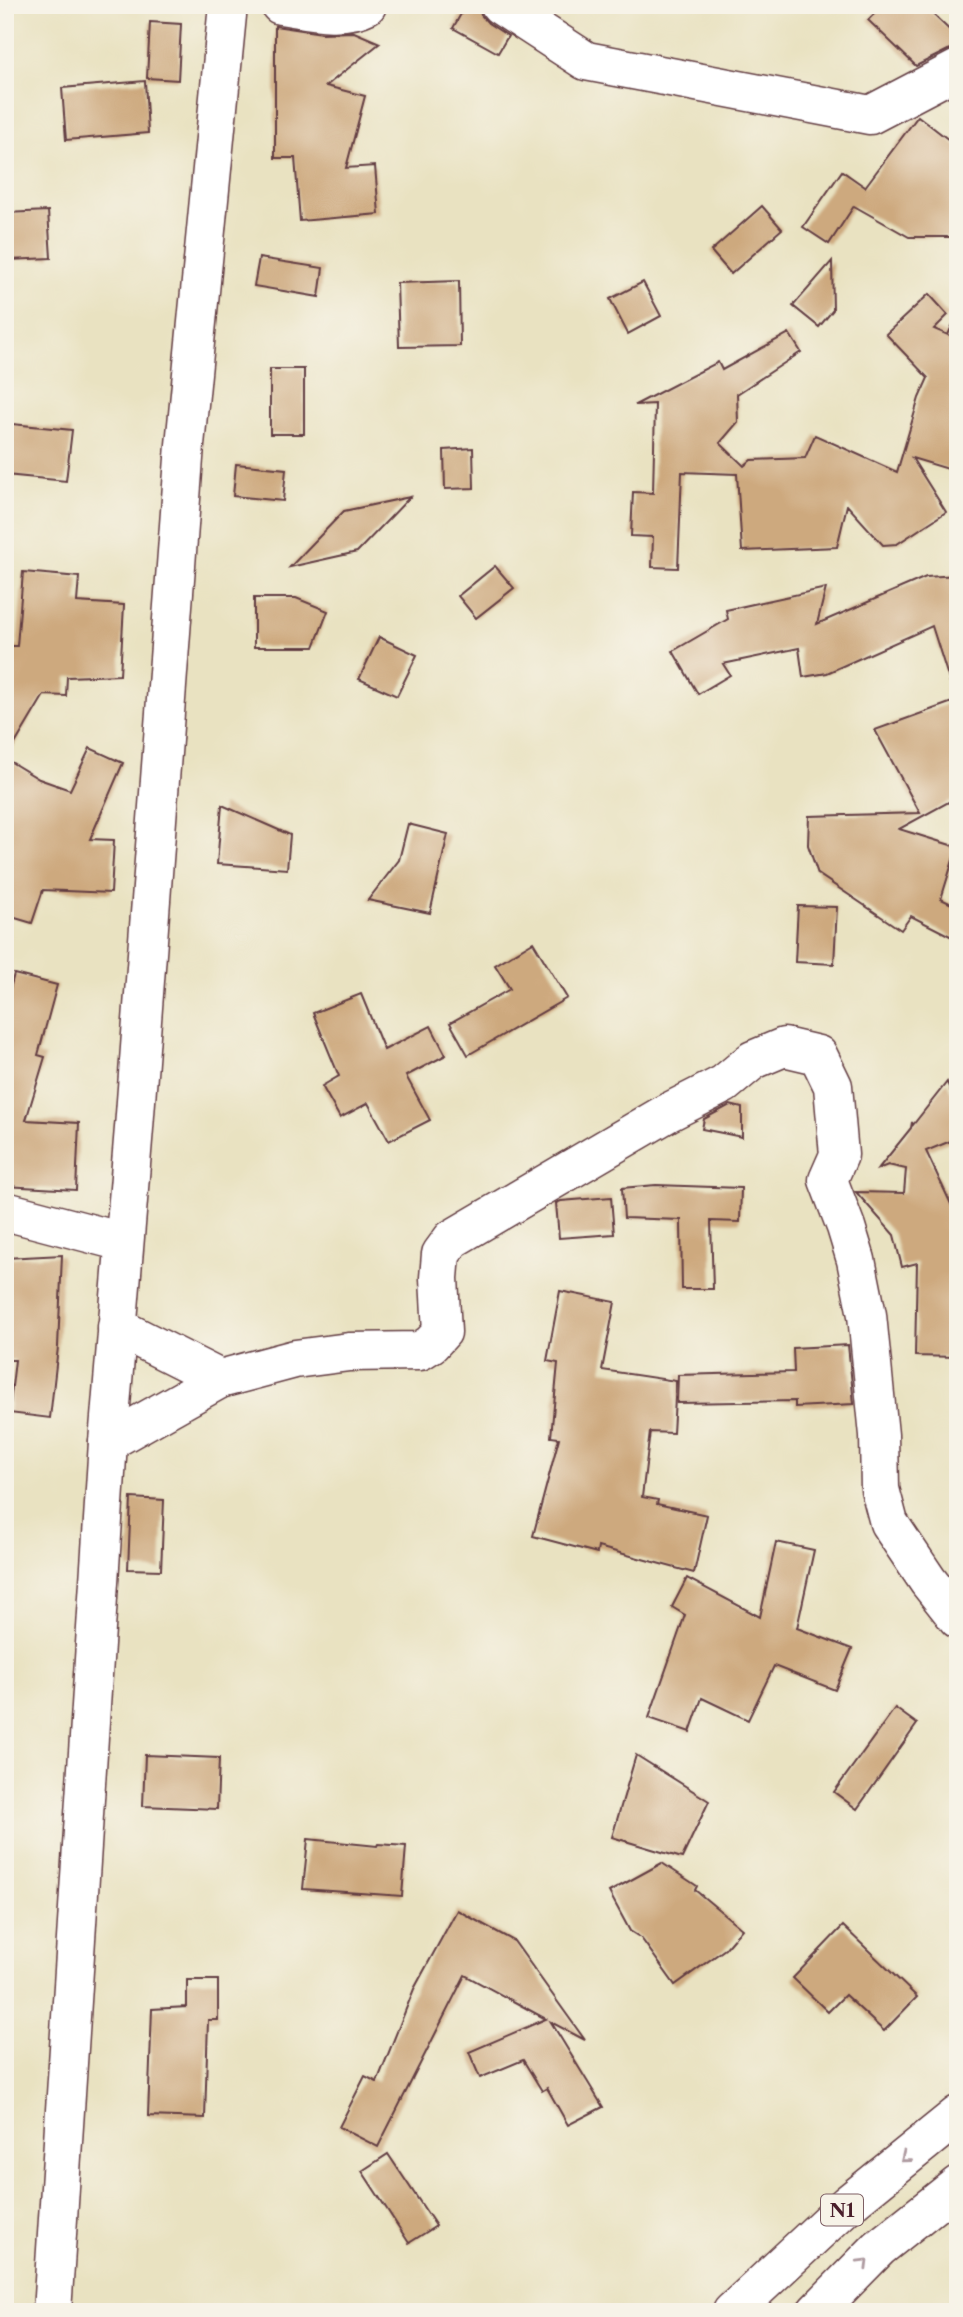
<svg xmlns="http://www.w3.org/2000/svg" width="963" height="2317" viewBox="0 0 963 2317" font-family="'Libre Caslon Text',serif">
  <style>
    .building { fill: #cda97e }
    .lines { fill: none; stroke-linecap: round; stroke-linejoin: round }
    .minor-casing { stroke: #623c42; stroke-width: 41 }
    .highway-casing { stroke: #623c42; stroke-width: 41 }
    .minor { stroke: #fff; stroke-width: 38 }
    .highway { stroke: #fff; stroke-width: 38 }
    .oneway { stroke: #ae9aa0 }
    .labels { text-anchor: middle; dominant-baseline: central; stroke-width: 7; stroke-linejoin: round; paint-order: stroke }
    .shield { fill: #f7f3e8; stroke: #7e5f64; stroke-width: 2 }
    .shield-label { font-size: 19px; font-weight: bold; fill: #4a1f2b }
  </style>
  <rect width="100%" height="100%" fill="#f7f3e8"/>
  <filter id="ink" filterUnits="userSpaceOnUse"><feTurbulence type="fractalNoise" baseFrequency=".0143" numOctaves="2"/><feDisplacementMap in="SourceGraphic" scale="14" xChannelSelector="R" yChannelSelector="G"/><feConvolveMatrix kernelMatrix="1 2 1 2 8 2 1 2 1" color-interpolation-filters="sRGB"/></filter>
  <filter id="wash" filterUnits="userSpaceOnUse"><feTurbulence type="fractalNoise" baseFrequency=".00686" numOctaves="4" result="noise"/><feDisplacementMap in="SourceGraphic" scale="28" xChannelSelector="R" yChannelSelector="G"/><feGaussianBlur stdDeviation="1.57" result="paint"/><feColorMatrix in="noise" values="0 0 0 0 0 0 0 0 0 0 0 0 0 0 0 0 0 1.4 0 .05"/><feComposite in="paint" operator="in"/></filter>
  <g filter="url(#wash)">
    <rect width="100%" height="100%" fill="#e9e2c1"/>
    <g id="blocks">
      <g class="building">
        <polygon points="466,5 478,5 481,15 488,23 508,36 498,53 453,28"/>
        <polygon points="883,5 923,5 958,38 958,47 948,50 916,66 868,20"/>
        <polygon points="150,22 181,24 178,80 147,78"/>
        <polygon points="275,26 322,33 354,32 380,43 326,86 365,96 346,168 375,166 379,214 300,221 295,158 275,158"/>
        <polygon points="145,81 148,133 66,140 62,88"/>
        <polygon points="918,116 958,147 958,237 909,237 854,206 829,244 803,227 842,171 865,187"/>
        <polygon points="762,206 782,229 731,274 711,251"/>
        <polygon points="48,211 51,258 9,260 6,213"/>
        <polygon points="259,258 323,268 319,297 254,286"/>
        <polygon points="832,261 833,310 819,327 793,306"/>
        <polygon points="459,281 460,346 399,347 397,283"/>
        <polygon points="643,282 661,316 628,334 610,299"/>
        <polygon points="929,294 948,315 934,329 948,335 958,313 958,472 912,458 946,512 897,544 883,545 847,505 837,547 742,551 737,474 682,472 678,568 652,567 653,537 631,536 633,492 653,493 655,404 635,405 718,362 722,370 789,333 801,352 737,394 738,422 720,443 744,466 751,460 805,458 815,435 897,472 919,398 928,378 886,334"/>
        <rect x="270" y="369" width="34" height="65"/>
        <polygon points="12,424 72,430 66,481 6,475"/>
        <polygon points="473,448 474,488 445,489 444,450"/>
        <polygon points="236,464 286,469 283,501 233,496"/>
        <polygon points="410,497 357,552 290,567 344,511"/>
        <polygon points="495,566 514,588 476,618 458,596"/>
        <polygon points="23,572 79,577 77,602 124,605 120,675 67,677 66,696 44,695 6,759 39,779 70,790 90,748 123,763 90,839 114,840 111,893 43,890 32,923 5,915 5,646 17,646"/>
        <polygon points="958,575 958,685 951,686 932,626 827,673 803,677 799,648 723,664 730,675 698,694 673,651 728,619 726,610 826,588 817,624 926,577"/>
        <polygon points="254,598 296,598 328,611 314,647 254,647"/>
        <polygon points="379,637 417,655 397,696 359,679"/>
        <polygon points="958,700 958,797 899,829 957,847 941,899 958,907 958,940 911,916 901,930 818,874 808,845 809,816 920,813 875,730"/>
        <polygon points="222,805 290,835 287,869 217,864"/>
        <polygon points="408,824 448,834 430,913 368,900 399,860"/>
        <polygon points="798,906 837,907 834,964 795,962"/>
        <polygon points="533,942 567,998 468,1055 450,1023 510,989 495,965"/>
        <polygon points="14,974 57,985 38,1055 45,1057 26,1120 79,1123 76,1190 5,1186 5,1007"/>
        <polygon points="361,994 384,1050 431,1026 446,1055 406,1076 430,1120 389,1141 368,1103 340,1118 322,1086 339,1076 313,1013"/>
        <polygon points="947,1082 958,1109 958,1138 926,1151 958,1219 958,1357 915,1356 917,1263 902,1267 894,1235 856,1192 904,1193 906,1169 888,1165 878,1169 911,1128 912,1122 913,1125"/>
        <polygon points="730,1105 742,1108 742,1137 702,1129 704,1119"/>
        <polygon points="656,1185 741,1188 740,1222 711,1221 713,1289 682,1289 681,1220 624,1218 622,1188"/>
        <polygon points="611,1197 614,1234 559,1238 556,1203 561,1201"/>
        <polygon points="62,1255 58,1347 50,1418 9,1413 15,1360 5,1360 5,1258"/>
        <polygon points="560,1291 615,1302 602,1370 676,1381 673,1433 650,1432 642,1497 658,1500 657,1504 707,1515 694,1573 598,1547 597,1553 533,1536 559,1438 551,1437 558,1363 547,1361"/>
        <polygon points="848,1345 854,1404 795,1407 795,1401 677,1403 678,1375 794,1372 793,1348"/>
        <polygon points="131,1498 164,1500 161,1570 128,1569"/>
        <polygon points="776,1542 814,1550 797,1628 852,1649 835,1690 774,1666 748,1720 702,1698 690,1732 649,1718 685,1615 672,1607 687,1578 760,1617"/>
        <polygon points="895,1708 917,1724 857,1809 834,1792"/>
        <polygon points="145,1755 219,1758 217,1809 143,1806"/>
        <polygon points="636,1755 709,1801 682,1858 612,1837"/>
        <polygon points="308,1839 377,1846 378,1844 406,1846 402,1896 303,1889"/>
        <polygon points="662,1863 697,1886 695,1890 742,1929 725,1949 675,1985 641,1938 630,1931 609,1892"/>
        <polygon points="457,1910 514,1941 585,2040 551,2022 603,2107 568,2125 547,2088 542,2091 523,2060 480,2078 469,2052 546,2019 465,1975 378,2147 339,2127 365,2076 377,2082 414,1989"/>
        <polygon points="843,1926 917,1997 884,2031 845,1995 828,2012 793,1978"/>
        <polygon points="187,1980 218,1980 218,2020 208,2020 205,2118 148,2116 152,2009 187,2007"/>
        <polygon points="388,2154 436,2226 409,2243 362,2171"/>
      </g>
    </g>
  </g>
  <g filter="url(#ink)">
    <use href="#blocks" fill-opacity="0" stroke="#623c42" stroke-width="2"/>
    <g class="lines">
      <g class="minor-casing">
        <g id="minor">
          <path d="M280,5C307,9 342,18 367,5"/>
          <polyline points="500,5 586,61 870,115 958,69"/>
          <polyline points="5,1211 123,1242"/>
          <polyline points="117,1327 220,1379"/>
          <polyline points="108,1442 220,1379 295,1359 349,1352 420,1351 431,1344 442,1332 439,1278 441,1254 452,1239 667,1113 724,1084 753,1060 784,1047 818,1055 833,1086 839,1155 828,1180 846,1227 856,1260 867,1315 879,1435 880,1489 889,1523 928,1581 958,1619"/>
          <polyline points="52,2312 108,1442 134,1128 185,445 228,5"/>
        </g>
      </g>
      <g class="highway-casing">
        <g id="highway">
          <polyline points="732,2312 848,2204 958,2115"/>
          <polyline points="816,2312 879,2248 958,2185"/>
        </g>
      </g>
      <use href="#minor" class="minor"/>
      <use href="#highway" class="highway"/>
    </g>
    <defs><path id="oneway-chevron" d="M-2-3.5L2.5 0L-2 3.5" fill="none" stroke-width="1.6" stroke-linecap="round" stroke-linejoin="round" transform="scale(1.75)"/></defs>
    <g class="oneway">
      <use href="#oneway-chevron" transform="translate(905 2158) rotate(141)"/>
      <use href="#oneway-chevron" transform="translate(864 2263) rotate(-45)"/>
    </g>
  </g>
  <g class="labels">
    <rect class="shield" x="821" y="2194.5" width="42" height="31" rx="5"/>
    <g class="shield-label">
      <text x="842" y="2210">N1</text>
    </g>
  </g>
  <rect width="963" height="2317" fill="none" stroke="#f7f3e8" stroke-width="28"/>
</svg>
